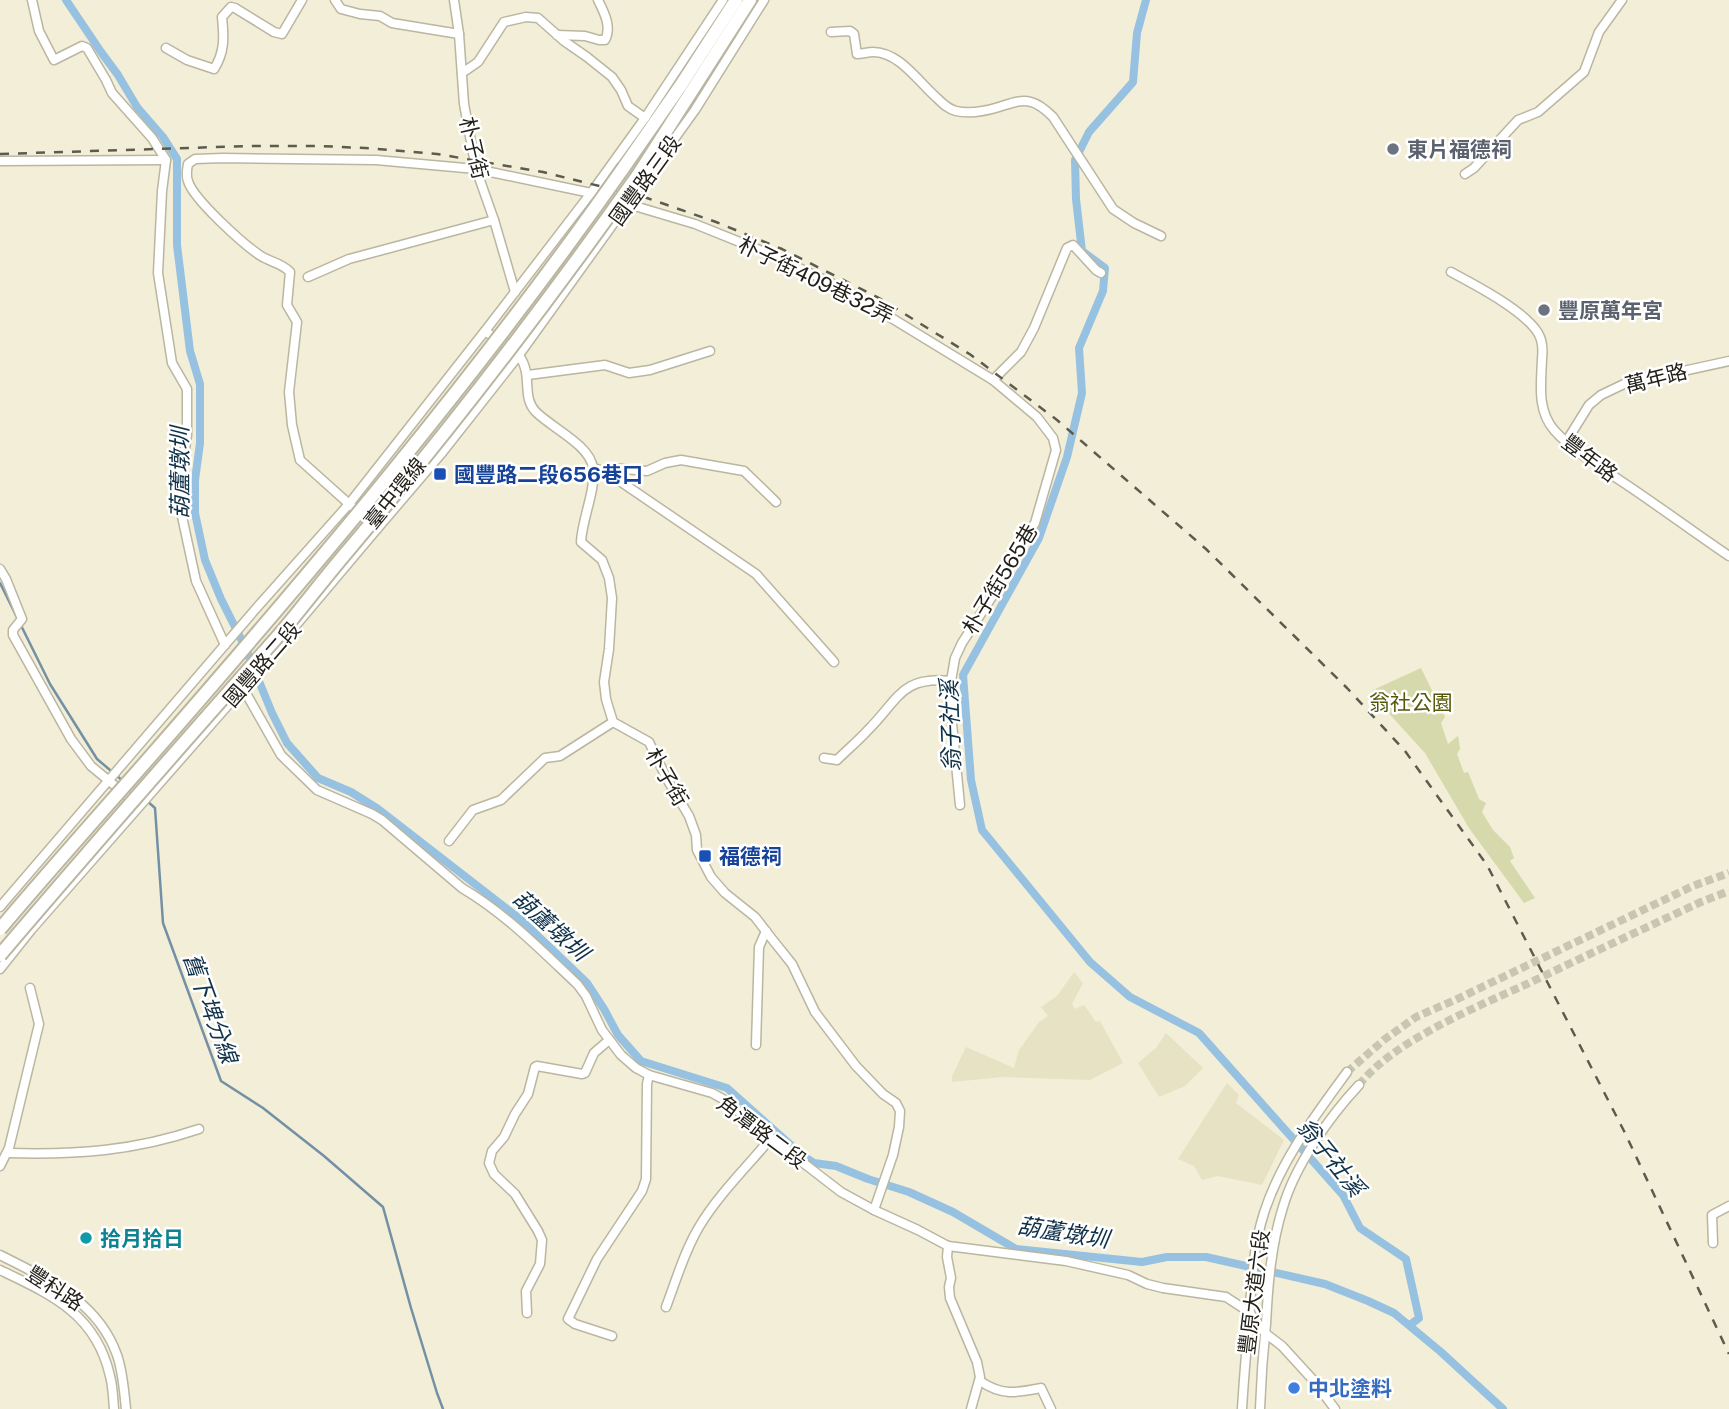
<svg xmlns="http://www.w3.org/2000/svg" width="1729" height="1409" viewBox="0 0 1729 1409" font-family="'Public Sans','Noto Sans TC',sans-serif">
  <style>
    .built { fill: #e8e2c4 }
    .green { fill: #d5d9ab }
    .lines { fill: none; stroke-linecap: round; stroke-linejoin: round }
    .stream { stroke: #7490a4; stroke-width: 2.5 }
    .canal { stroke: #97c1e1; stroke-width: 8 }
    .minor-tunnel { stroke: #c8c5b1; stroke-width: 8; stroke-dasharray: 8 4; stroke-linecap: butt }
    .minor-casing { stroke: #bab6a1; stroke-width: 11 }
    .highway-casing { stroke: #bab6a1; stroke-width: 16 }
    .minor { stroke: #fff; stroke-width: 8 }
    .highway { stroke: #fff; stroke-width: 12 }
    .rail { stroke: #5d5a4e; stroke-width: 2.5; stroke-dasharray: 9 9; stroke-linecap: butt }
    .highway-bridge-casing { stroke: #bab6a1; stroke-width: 16; stroke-linecap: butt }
    .highway-bridge { stroke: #fff; stroke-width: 12 }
    .worship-dot { fill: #6b7280; stroke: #fff; stroke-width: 2.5 }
    .transit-dot { fill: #1a4fb4; stroke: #fff; stroke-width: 2.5 }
    .culture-dot { fill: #0f9aa8; stroke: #fff; stroke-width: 2.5 }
    .shop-dot { fill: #3f7fe0; stroke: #fff; stroke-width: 2.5 }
    .labels { text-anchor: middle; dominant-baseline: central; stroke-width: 5; stroke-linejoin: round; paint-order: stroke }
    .street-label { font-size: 21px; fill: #211f17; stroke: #fff }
    .worship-label { font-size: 21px; font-weight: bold; fill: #5b616d; stroke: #fff; text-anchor: start }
    .transit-label { font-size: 21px; font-weight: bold; fill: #164399; stroke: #fff; text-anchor: start }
    .park-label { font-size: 21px; fill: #545809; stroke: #fff }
    .culture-label { font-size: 21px; font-weight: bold; fill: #0d838f; stroke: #fff; text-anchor: start }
    .shop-label { font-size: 21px; font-weight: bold; fill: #366cbe; stroke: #fff; text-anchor: start }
    .water-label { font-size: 23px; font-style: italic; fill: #103249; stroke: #fff }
  </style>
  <rect width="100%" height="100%" fill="#f2eed7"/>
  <g class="built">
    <polygon points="1074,972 1083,983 1072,1004 1075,1009 1084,1005 1096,1022 1100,1021 1123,1063 1090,1080 1003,1077 952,1082 952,1076 966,1047 1014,1068 1019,1050 1039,1022 1048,1016 1041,1007 1057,996"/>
    <polygon points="1166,1033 1203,1068 1185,1086 1159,1097 1138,1063 1156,1048"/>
    <polygon points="1227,1083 1239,1095 1236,1103 1284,1140 1262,1185 1218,1176 1202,1180 1194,1166 1178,1159"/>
  </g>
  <polygon class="green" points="1421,668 1445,717 1441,723 1448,744 1458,736 1460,749 1457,754 1464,773 1468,772 1479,799 1486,803 1482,812 1493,830 1510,847 1514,858 1510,861 1535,898 1524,903 1469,828 1425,753 1375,698 1373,690"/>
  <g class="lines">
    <g class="stream">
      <polyline points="0,583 50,684 97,759 123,781"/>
      <polyline points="147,801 155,808 163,923 221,1081 263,1108 324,1156 383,1207 411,1308 437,1393 443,1409"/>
    </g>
    <g class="canal">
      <polyline points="66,0 101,52 118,75 137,107 163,137 177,159 177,245 190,351 200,384 200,443 195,480 195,513 205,560 221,599 245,647 272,713 287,743 318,778 351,792 378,809 520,919 587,983 604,1009 618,1035 641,1061 727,1088 802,1155 814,1163 836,1166 868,1179 909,1192 953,1212 1016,1249 1142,1262 1167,1257 1206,1257 1325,1284 1368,1301 1394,1313 1441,1352 1503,1409"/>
      <polyline points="1146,0 1137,33 1133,82 1089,132 1075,160 1076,199 1082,251 1105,268 1103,291 1079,348 1082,393 1067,457 1039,538 963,675 971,780 982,830 1090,962 1130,997 1199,1033 1343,1195 1360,1228 1406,1259 1419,1318 1410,1325"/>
    </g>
    <g class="minor-tunnel">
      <polyline points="1347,1072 1385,1039 1416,1017 1455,1000 1693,886 1729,873"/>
      <path d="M1359,1085C1392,1042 1476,1007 1527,984C1585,956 1643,929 1701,902L1729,891"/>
    </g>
    <g class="minor-casing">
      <g id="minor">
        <polyline points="32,0 39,31 54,60 82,46 87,48 106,80 112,93 152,138 166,160 162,191 158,273 172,363 187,389 187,435 178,498 196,581 225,645"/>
        <polyline points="335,0 341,9 360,14 380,16 392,23 459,34"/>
        <polyline points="454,0 459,34 464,104 476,169 494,220 515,292"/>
        <path d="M831,32L850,31L854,34L857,54C862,54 868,52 873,52C900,52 919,83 938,99C943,104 948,109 956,111C969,114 986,111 999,107C1009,104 1020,99 1031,102C1039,104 1047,111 1053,117L1113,209L1134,223L1161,236"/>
        <path d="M557,35L585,36L599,40H605C612,27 604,12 598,0"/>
        <path d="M166,48L187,60L214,69C225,52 224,37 222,17L231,7L235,8L274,32L282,34L302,0"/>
        <polyline points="462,73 478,62 504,22 526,17 538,18 564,41 587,57 612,77 621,90 628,106 645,118"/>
        <polyline points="0,161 166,160"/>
        <polyline points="1465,174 1474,168 1518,120 1538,112 1584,72 1599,32 1622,0"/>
        <path d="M1451,272C1475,285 1524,310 1538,333C1543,341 1543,350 1542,359C1541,385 1537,410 1554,430C1572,450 1597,465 1618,479C1656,504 1692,531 1729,556"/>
        <polyline points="308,277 349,259 494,220"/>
        <path d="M485,331C494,338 514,348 520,357C533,376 521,397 536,412C552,428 590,445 593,468C596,490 582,519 581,542L602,560L609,578L612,598L609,649L604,682L606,699L613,722L649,742L667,779L689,816L696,835L697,850L711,877L725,893L755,917L772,939L792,964L815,1012L856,1066L883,1094L896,1103L900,1111L899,1127L893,1155L874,1210"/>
        <polyline points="528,375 605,365 629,373 650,370 710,351"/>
        <polyline points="993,380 1021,352 1034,328 1067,248 1073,245 1096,270 1101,273"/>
        <polyline points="1566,442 1589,405 1601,395 1624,384 1729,361"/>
        <polyline points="593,468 605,471 756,574 834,662"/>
        <polyline points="605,471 613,468 647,471 665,463 681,460 744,471 776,502"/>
        <path d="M377,529L300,460L292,425L289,392L297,322L287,305L290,272C282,263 270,262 261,256C244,245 193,199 188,181C186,176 187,169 188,164L195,159L223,158L376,160L476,169L591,193L695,224L767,253L844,289L993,380L1037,417L1053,438L1056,450L1035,523L1013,556L993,595L962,643L955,658L951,681V713L960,805"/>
        <polyline points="0,569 6,579 22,619 13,630 13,635 71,739 91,766 137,804"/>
        <path d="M243,688L281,755L317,790L372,814L382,820L462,888C506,914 542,951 578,985L586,996L602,1030L621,1055L636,1068L649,1075L712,1093L723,1099L771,1138L841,1192L874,1210L918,1230L948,1246L1066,1261L1128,1275L1147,1284L1163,1288L1226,1297L1249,1312L1265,1333L1282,1346L1314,1381L1335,1409"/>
        <path d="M824,758L837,760C847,750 858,741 868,730C899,699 901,676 951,681"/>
        <polyline points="449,841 473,810 501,800 545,758 560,756 613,722"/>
        <polyline points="0,907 253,612 349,504 485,331 591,193 645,118 723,0"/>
        <polyline points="0,969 31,930 243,688 377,529 441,454 519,355 695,110 764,0"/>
        <polyline points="756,1045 759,947 766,931"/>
        <path d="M8,1153C76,1155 134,1151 199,1129"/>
        <polyline points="0,1166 9,1148 39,1024 30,988"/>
        <polyline points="1713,1243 1712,1215 1729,1206"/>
        <polyline points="948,1246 947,1257 951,1278 949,1287 950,1298 977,1362 980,1377 971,1409"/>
        <path d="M0,1255C47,1279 98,1301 117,1355C123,1372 124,1391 126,1409"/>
        <path d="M0,1270C52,1295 96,1314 110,1376C113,1387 113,1398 114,1409"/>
        <path d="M666,1307C676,1281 684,1252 699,1227C718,1195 747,1167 771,1138"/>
        <polyline points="527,1313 526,1291 540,1264 542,1240 538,1231 515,1194 494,1174 489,1163 492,1151 504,1137 515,1114 528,1094 535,1067 537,1066 582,1074 585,1073 594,1053 609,1040"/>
        <polyline points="612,1336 575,1324 568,1319 597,1259 642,1191 646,1179 647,1084 649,1075"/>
        <path d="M980,1381C1002,1396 1016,1393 1041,1388L1051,1409"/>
        <path d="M1242,1409C1244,1375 1247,1342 1250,1308C1252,1276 1254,1244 1264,1213C1281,1160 1315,1116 1347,1072"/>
        <path d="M1260,1409C1261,1380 1263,1352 1266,1324C1268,1285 1271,1245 1283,1207C1295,1166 1329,1117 1359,1085"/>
      </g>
    </g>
    <g class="highway-casing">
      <g id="highway">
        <polyline points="624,167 681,85 736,0"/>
        <polyline points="638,175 750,0"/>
      </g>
    </g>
    <use href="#minor" class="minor"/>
    <use href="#highway" class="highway"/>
    <polyline class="rail" points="0,154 249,146 319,146 365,148 437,154 543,172 647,198 716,222 782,249 879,298 971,355 1057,420 1206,549 1347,688 1405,751 1487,865 1625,1133 1729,1354"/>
    <g class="highway-bridge-casing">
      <g id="highway-bridge">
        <path d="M0,929C49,871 100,814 150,757C316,567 479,374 624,167"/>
        <path d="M0,955C92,847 185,741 279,635C302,608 323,580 346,553C449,431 546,305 638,175"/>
      </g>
    </g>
    <use href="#highway-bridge" class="highway-bridge"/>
  </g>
  <g class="worship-dot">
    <circle cx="1393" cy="149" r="7"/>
    <circle cx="1544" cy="310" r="7"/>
  </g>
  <g class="transit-dot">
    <rect x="433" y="467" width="14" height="14" rx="3.5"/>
    <rect x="698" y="849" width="14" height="14" rx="3.5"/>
  </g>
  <circle class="culture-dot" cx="86" cy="1238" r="7"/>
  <circle class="shop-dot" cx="1294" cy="1388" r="7"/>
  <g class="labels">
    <g class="street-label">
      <text transform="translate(474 148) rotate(77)">朴子街</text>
      <text transform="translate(645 180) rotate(-54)">國豐路三段</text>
      <text transform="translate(816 280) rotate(26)">朴子街409巷32弄</text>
      <text transform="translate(1656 378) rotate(-14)">萬年路</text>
      <text transform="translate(1590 458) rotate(37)">豐年路</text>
      <text transform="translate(395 493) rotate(-51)">臺中環線</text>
      <text transform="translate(1000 579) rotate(-59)">朴子街565巷</text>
      <text transform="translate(262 664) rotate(-49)">國豐路二段</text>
      <text transform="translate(667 777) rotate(60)">朴子街</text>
      <text transform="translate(762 1132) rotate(37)">角潭路二段</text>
      <text transform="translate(55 1288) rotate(33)">豐科路</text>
      <text transform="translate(1254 1292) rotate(-83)">豐原大道六段</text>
    </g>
    <g class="worship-label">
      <text x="1407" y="149">東片福德祠</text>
      <text x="1558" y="310">豐原萬年宮</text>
    </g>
    <g class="transit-label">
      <text x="454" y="474">國豐路二段656巷口</text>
      <text x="719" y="856">福德祠</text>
    </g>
    <g class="park-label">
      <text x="1411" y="702">翁社公園</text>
    </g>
    <g class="culture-label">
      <text x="100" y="1238">拾月拾日</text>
    </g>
    <g class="shop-label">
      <text x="1308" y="1388">中北塗料</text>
    </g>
    <g class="water-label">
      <text transform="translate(179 473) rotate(-90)">葫蘆墩圳</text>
      <text transform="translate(950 726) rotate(-92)">翁子社溪</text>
      <text transform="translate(551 925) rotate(42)">葫蘆墩圳</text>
      <text transform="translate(211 1008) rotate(70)">舊下埤分線</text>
      <text transform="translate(1331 1157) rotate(51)">翁子社溪</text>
      <text transform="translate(1063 1232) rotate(9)">葫蘆墩圳</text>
    </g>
  </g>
</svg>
